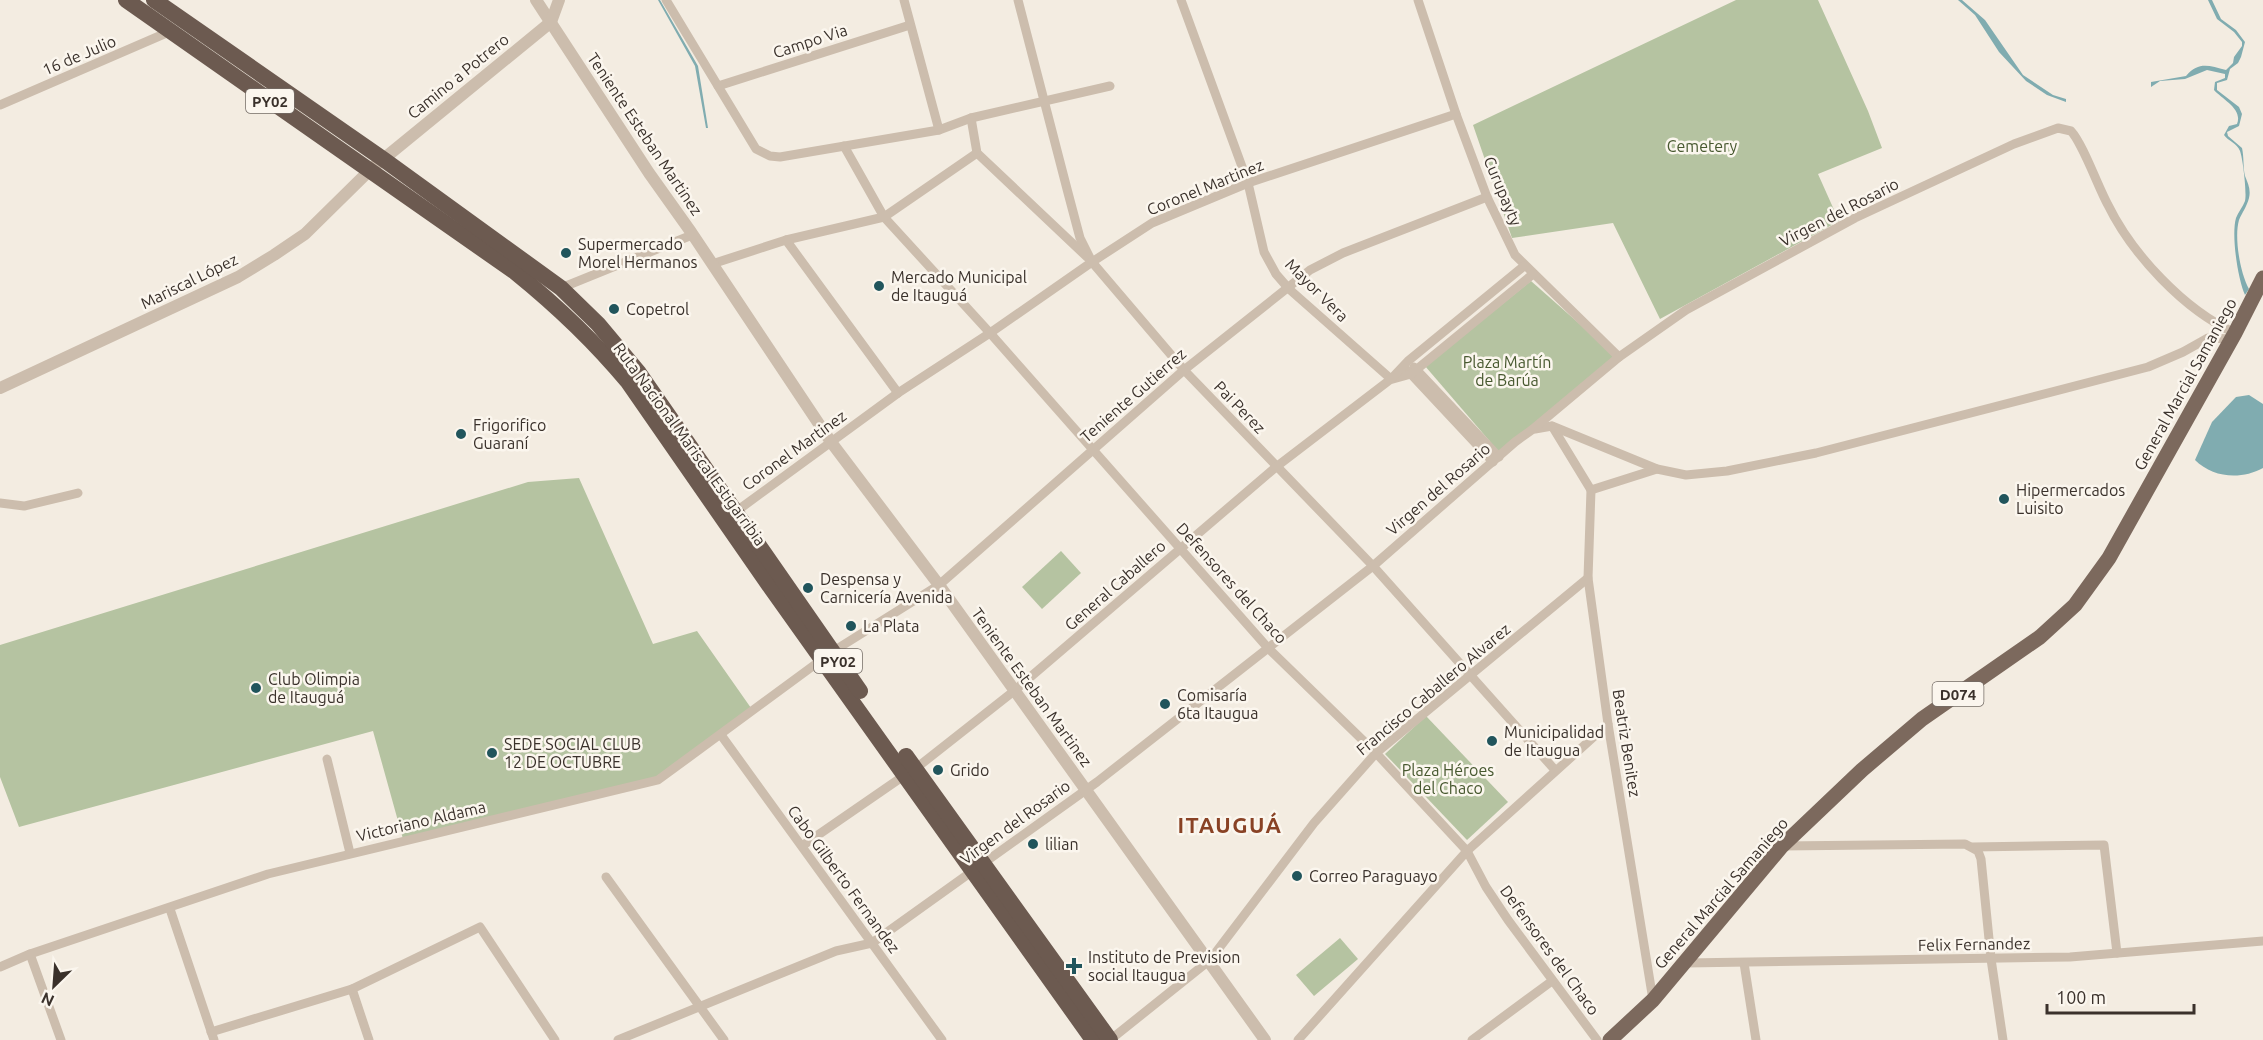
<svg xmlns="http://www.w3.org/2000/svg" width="2263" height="1040" viewBox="0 0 2263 1040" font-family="Ubuntu,sans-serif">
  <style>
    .green { fill: #b5c3a1 }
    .water { fill: #80acb0 }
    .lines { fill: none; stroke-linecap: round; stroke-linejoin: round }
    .minor { stroke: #ccbdad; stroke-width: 9 }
    .tertiary { stroke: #ccbdad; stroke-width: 12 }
    .primary { stroke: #7c695d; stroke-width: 15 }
    .trunk { stroke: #6c5a50; stroke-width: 16 }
    .poi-dot { fill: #21555c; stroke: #fbf6ee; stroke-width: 2 }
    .labels { text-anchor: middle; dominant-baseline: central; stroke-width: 5; stroke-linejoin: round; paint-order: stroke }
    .shield { fill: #fbf6ee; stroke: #746c66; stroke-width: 1.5 }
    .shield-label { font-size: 15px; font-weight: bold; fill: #3a312b }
    .street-label { font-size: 16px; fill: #3a312b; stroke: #fbf6ee }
    .park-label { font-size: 16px; fill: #47582f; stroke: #fbf6ee }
    .poi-label { font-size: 16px; fill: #3a312b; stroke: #fbf6ee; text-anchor: start }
    .district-label { font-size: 22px; font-weight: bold; letter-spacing: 1.5px; fill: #894225; stroke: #fbf6ee }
  </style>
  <rect width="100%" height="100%" fill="#f3ece1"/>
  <g class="green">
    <polygon points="1736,0 1818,0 1868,111 1882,148 1818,174 1839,221 1660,319 1613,223 1512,238 1473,125"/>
    <polygon points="1531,281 1617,357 1499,452 1425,366"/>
    <polygon points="579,478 653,644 697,631 751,708 653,779 403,839 373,731 19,827 0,777 0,645 528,482"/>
    <polygon points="1061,551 1081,573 1042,609 1022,587"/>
    <polygon points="1426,716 1508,802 1467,840 1385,754"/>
    <polygon points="1340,938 1358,959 1314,996 1296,975"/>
  </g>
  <g class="water">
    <polygon points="658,0 660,0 698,66 708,128 706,128 695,66"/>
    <polygon points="1958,0 1962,0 1985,20 2023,75 2053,95 2066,99 2066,102 2047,95 2026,81 1999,52 1975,15"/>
    <path d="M2208,0H2212L2221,19L2236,30L2245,42L2241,57L2238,63L2230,69L2227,80L2217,83V90L2239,107L2242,114L2239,126L2227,132L2228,136L2242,148C2244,156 2243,168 2245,176C2248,184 2251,189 2249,198C2247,206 2242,213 2239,220C2234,237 2240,273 2249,289L2245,295C2238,280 2231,235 2236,218C2238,212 2243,207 2245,201C2247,194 2243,159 2240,151C2237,143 2228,141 2224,135L2229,126L2237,124C2243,109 2223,100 2214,90L2215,82L2225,78V74L2207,70L2185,79L2160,81L2151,87V82L2186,76C2199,61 2209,66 2226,70L2233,63L2234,57L2242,46V42L2234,32L2217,19Z"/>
    <path d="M2249,395L2263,404V468C2241,480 2213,478 2195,460L2212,422L2236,397Z"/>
  </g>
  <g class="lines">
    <g class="minor">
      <polyline points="666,0 756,149 770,156 780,157 939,130 971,118 1110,86"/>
      <polyline points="904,0 939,130"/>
      <polyline points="1018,0 1067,189 1080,238 1092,262 1184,370 1373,566 1555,770"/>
      <polyline points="1181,0 1248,183 1264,252 1276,274 1289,289 1391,379"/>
      <polyline points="1418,0 1456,114 1487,197 1515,255 1619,357"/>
      <polyline points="718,86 910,25"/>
      <polyline points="0,105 171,31"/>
      <polyline points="971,118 977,153 1087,257"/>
      <polyline points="844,146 884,217 990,333 1268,648 1376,753 1467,851 1486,887 1508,920 1597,1040"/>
      <polyline points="786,240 898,393"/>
      <polyline points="712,264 786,240 884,217 977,153"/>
      <polyline points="561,288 692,235"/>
      <polyline points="1414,367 1499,457"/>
      <polyline points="1407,370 1493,462"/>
      <polyline points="1393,379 1411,374 1533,274"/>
      <polyline points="1552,426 1591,490 1657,469"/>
      <polyline points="1535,429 1552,426 1657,469 1686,475 1727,471 1816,453 2148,367 2183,352 2208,338 2231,339"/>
      <polyline points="1591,490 1588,578 1608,724 1653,1000"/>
      <polyline points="0,503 24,506 78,493"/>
      <polyline points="734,513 898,393 990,333 1092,262 1152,223 1248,183 1456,114"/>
      <polyline points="721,735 942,1040"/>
      <polyline points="327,759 350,853"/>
      <polyline points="915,769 1014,691 1276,467 1391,379 1408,361 1524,266"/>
      <polyline points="802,846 905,775"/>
      <polyline points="1782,846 1965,844 1978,851 1981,859 1991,959 2003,1040"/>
      <polyline points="1973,847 2104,845 2117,953"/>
      <polyline points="606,877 724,1040"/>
      <polyline points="170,909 214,1040"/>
      <polyline points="30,954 61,1040"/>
      <polyline points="1686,963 2070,957 2263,941"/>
      <polyline points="1744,963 1756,1040"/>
      <polyline points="0,967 30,954 268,874 658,780 832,652 939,585 1184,370 1310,270 1343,253 1487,197"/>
      <polyline points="352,989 369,1040"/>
      <polyline points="211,1032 352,989 480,927 555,1040"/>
      <path d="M618,1040L836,951L872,943L1097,782L1373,566L1515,442L1533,429L1619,357L1686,310L1855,218L2014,144L2058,128L2071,131C2083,144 2098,187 2108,205C2132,254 2184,310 2235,333"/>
      <polyline points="1110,1040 1210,960 1314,823 1376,753 1588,578"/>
      <polyline points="1298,1040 1467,851 1608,724"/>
      <polyline points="1472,1040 1552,981"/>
    </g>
    <g class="tertiary">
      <polyline points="536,0 649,173 691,232 831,442 939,585 1265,1040"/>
      <polyline points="0,388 238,277 274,255 305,234 370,170 551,22 559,0"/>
    </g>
    <polyline class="primary" points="1610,1040 1653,1000 1782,846 1862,770 1922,719 2040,637 2075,605 2109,558 2235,333 2263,278"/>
    <g class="trunk">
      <path d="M126,0L515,272C557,306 594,341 628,382L771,588L1093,1040"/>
      <polyline points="154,0 383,159 561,288 598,324 639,373 860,691"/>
      <polyline points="906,756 1110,1040"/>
    </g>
  </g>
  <g class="poi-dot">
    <circle cx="566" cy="253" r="6"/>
    <circle cx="879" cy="286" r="6"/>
    <circle cx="614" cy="309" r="6"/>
    <circle cx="461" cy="434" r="6"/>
    <circle cx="2004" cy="499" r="6"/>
    <circle cx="808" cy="588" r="6"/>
    <circle cx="851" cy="626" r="6"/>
    <circle cx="256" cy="688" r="6"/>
    <circle cx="1165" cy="704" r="6"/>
    <circle cx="1492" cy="741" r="6"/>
    <circle cx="492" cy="753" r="6"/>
    <circle cx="938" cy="770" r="6"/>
    <circle cx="1033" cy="844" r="6"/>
    <circle cx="1297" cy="876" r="6"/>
    <path d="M1071 957h6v6h6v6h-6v6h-6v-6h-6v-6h6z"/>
  </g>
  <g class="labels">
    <g class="shield">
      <rect x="246" y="89" width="48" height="24" rx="4.5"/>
      <rect x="814" y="649" width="48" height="24" rx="4.5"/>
      <rect x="1932.5" y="682" width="51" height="24" rx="4.5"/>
    </g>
    <g class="shield-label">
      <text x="270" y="101">PY02</text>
      <text x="838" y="661">PY02</text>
      <text x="1958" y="694">D074</text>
    </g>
    <g class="street-label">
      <text transform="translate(810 41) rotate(-18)">Campo Via</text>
      <text transform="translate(79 55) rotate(-23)">16 de Julio</text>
      <text transform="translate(458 76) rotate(-39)">Camino a Potrero</text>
      <text transform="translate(645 134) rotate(56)">Teniente Esteban Martinez</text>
      <text transform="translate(1205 187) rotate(-22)">Coronel Martinez</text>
      <text transform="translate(1503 191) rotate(67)">Curupayty</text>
      <text transform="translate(1839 212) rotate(-27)">Virgen del Rosario</text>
      <text transform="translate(189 281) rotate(-26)">Mariscal López</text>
      <text transform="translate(1317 290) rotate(45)">Mayor Vera</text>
      <text transform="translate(2185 384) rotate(-61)">General Marcial Samaniego</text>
      <text transform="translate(1133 395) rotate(-41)">Teniente Gutierrez</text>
      <text transform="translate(1240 407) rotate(46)">Pai Perez</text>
      <text transform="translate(690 444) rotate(54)">Ruta Nacional Mariscal Estigarribia</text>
      <text transform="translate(794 450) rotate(-36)">Coronel Martinez</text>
      <text transform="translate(1438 489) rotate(-41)">Virgen del Rosario</text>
      <text transform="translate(1232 583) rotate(48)">Defensores del Chaco</text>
      <text transform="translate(1115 585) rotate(-41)">General Caballero</text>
      <text transform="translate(1032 687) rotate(54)">Teniente Esteban Martinez</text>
      <text transform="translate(1433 689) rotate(-40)">Francisco Caballero Alvarez</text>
      <text transform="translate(1627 743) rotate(81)">Beatriz Benitez</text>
      <text transform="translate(421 821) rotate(-13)">Victoriano Aldama</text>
      <text transform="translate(1015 822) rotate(-36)">Virgen del Rosario</text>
      <text transform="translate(844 879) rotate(54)">Cabo Gilberto Fernandez</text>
      <text transform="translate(1721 893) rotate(-49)">General Marcial Samaniego</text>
      <text transform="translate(1974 944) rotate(-1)">Felix Fernandez</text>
      <text transform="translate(1550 950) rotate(54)">Defensores del Chaco</text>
    </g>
    <g class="park-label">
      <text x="1702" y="146">Cemetery</text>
      <text x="1507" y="362">Plaza Martín<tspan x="1507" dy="18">de Barúa</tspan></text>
      <text x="1448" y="770">Plaza Héroes<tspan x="1448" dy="18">del Chaco</tspan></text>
    </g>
    <g class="poi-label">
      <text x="578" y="244">Supermercado<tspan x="578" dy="18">Morel Hermanos</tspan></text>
      <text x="891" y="277">Mercado Municipal<tspan x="891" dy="18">de Itauguá</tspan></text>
      <text x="626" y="309">Copetrol</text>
      <text x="473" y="425">Frigorifico<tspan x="473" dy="18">Guaraní</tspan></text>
      <text x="2016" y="490">Hipermercados<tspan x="2016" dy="18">Luisito</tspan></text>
      <text x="820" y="579">Despensa y<tspan x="820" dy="18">Carnicería Avenida</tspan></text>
      <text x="863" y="626">La Plata</text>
      <text x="268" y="679">Club Olimpia<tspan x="268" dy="18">de Itauguá</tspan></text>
      <text x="1177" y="695">Comisaría<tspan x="1177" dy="18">6ta Itaugua</tspan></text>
      <text x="1504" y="732">Municipalidad<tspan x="1504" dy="18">de Itaugua</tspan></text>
      <text x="504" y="744">SEDE SOCIAL CLUB<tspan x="504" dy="18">12 DE OCTUBRE</tspan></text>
      <text x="950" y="770">Grido</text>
      <text x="1045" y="844">lilian</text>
      <text x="1309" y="876">Correo Paraguayo</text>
      <text x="1088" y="957">Instituto de Prevision<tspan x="1088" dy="18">social Itaugua</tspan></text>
    </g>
    <g class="district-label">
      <text x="1230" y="824">ITAUGUÁ</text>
    </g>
  </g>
  <g transform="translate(54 986) rotate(205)" stroke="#fbf6ee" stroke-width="4.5" paint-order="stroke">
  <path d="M0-4.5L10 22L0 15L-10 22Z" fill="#3a312b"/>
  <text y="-9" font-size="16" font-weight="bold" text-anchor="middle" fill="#3a312b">N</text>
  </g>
  <path d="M2047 1004v9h147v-9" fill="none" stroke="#3a312b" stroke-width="3"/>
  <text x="2056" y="1004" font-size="18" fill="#3a312b" stroke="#fbf6ee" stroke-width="4.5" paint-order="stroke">100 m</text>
</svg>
